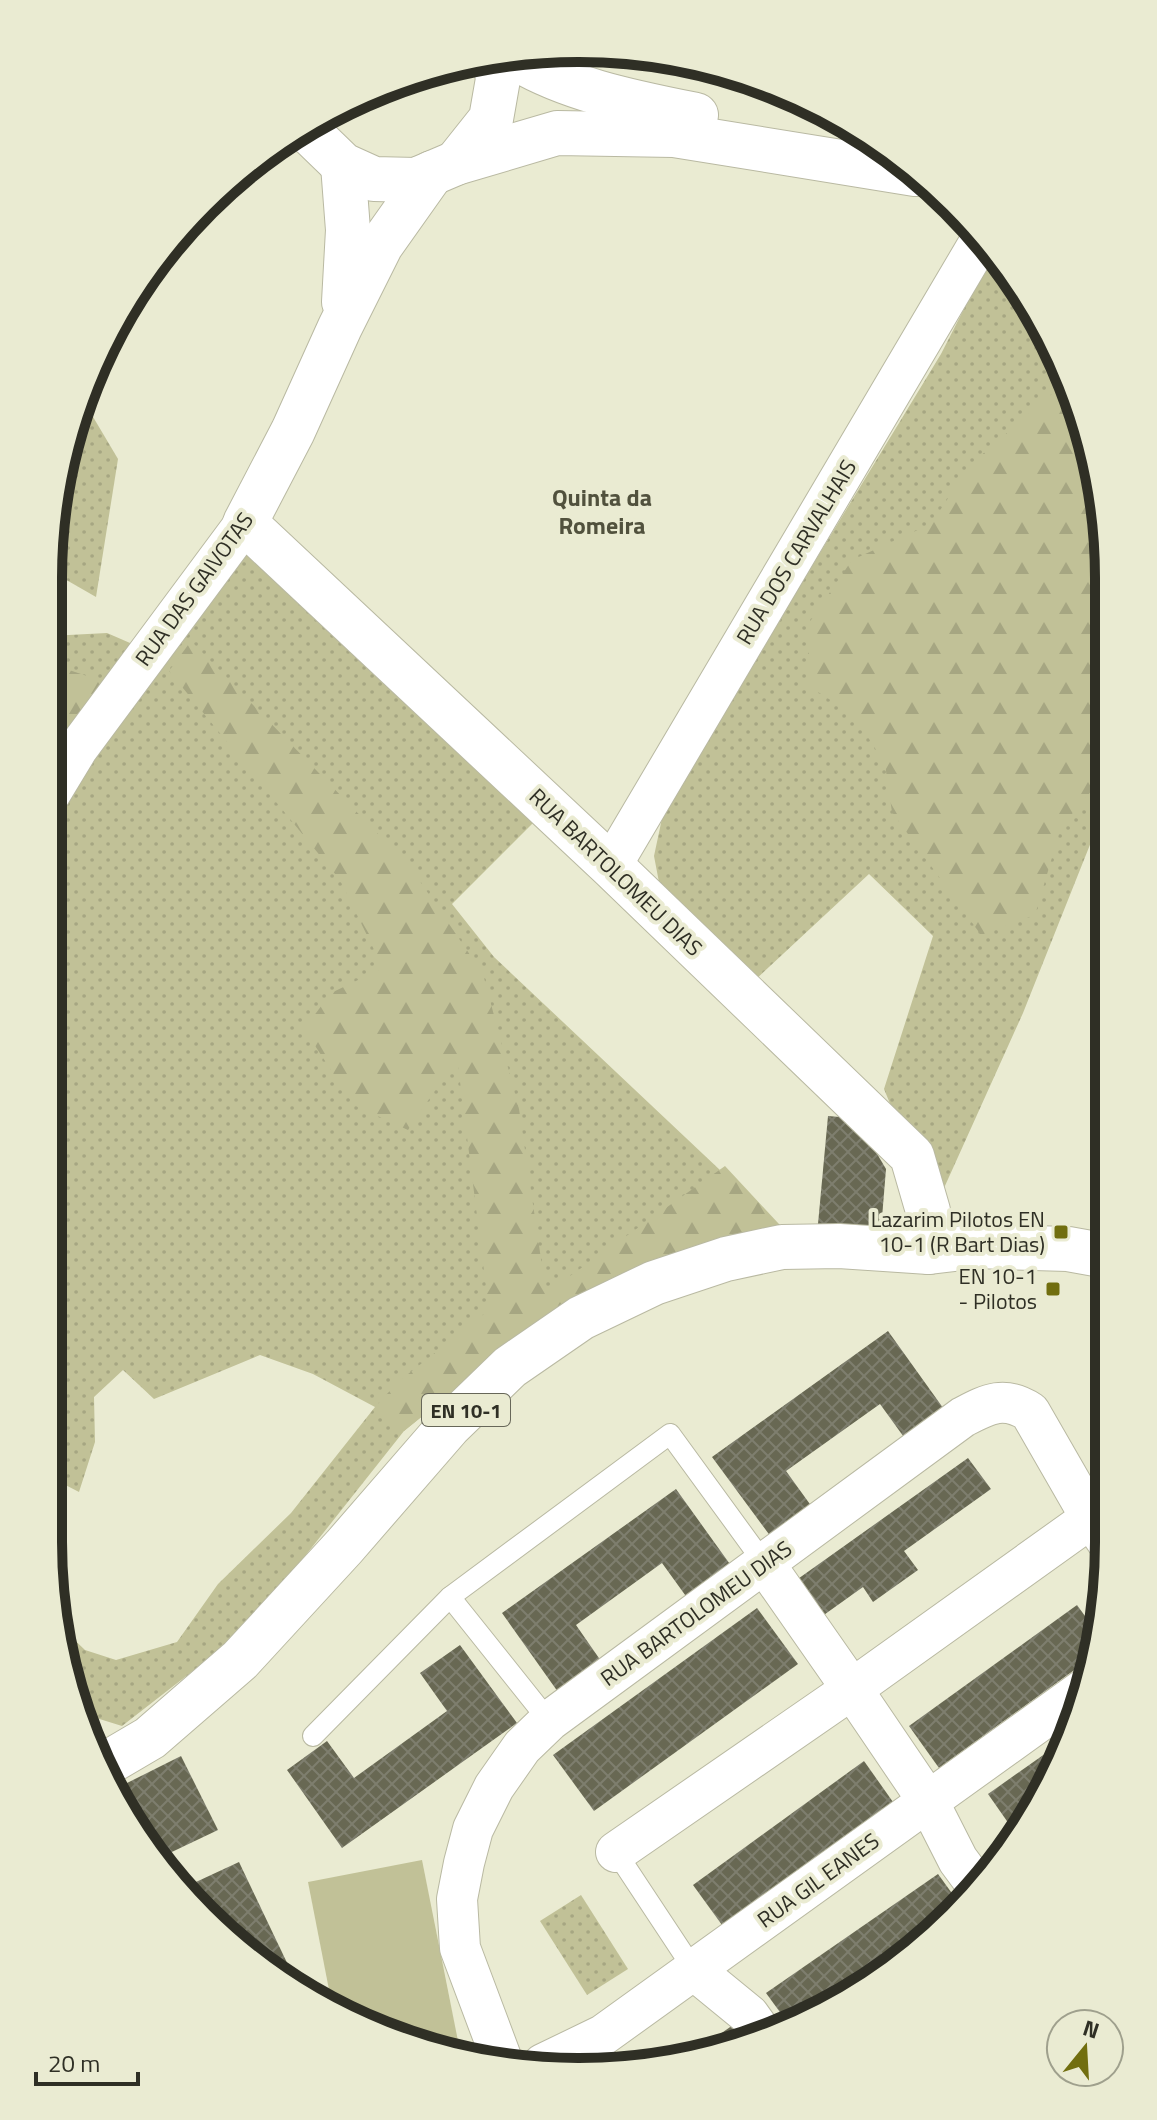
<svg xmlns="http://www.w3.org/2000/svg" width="1157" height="2120" viewBox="0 0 1157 2120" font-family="'Titillium Web',sans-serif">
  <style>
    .grass { fill: url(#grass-dots) }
    .forest { fill: url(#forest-firs) }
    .garden { fill: #c1c197 }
    .building { fill: url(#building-cross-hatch) }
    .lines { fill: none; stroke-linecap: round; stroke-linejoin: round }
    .lane-casing { stroke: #b9b9a2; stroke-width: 22 }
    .street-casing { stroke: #b9b9a2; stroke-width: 42 }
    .secondary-casing { stroke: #b9b9a2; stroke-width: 46 }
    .primary-casing { stroke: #b9b9a2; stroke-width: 46 }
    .lane { stroke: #fff; stroke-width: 20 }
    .street { stroke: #fff; stroke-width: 40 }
    .secondary { stroke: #fff; stroke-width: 44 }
    .primary { stroke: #fff; stroke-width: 44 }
    .poi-dot { fill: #716e0f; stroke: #eaebd2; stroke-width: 3 }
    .labels { text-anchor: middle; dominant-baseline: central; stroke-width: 8; stroke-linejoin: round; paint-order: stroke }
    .shield { fill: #eaebd2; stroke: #676759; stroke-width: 2 }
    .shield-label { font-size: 20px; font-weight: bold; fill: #2f2f25 }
    .street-label { font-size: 22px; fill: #2f2f25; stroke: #eaebd2 }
    .poi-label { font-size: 22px; fill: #2f2f25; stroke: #eaebd2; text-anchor: end }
    .neighbourhood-label { font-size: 24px; font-weight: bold; fill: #51513d; stroke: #eaebd2 }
    .rim { fill: none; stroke: #2f2f25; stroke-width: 10 }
  </style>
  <defs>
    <pattern id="grass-dots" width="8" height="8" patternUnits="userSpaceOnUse" patternTransform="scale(2)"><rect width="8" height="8" fill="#c1c197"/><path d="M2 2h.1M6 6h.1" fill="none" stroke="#a6a682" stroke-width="1.8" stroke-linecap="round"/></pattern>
    <pattern id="forest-firs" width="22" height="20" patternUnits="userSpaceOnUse" patternTransform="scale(2)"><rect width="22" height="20" fill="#c1c197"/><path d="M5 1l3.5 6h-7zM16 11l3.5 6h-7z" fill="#a6a682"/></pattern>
    <pattern id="building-cross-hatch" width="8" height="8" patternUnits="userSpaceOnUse" patternTransform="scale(2)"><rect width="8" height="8" fill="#686853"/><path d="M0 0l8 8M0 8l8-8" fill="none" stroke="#7e7e6e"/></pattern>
  </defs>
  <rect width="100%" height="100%" fill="#eaebd2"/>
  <g class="grass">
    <polygon points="993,252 1020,284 1081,408 1105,510 1105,807 1023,1013 944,1188 898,1123 884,1089 933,936 869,874 755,980 662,898 654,856 664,809 941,354"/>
    <polygon points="83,400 118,459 96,597 49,570 49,544 66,441"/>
    <polygon points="246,547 540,816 452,904 494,957 791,1237 509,1346 404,1431 248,1628 122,1726 77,1712 63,1629 85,1650 116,1660 177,1642 218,1584 291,1513 375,1407 313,1374 260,1355 154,1399 123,1370 94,1397 95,1442 79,1492 48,1476 49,822"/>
    <polygon points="107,633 137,646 49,776 49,636"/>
    <polygon points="581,1895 628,1969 587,1995 540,1921"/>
  </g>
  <g class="forest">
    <polygon points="1053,393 1088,440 1083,499 1105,516 1105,775 1061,827 1035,915 981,935 892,812 885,764 854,715 807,685 809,623 852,560 931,524 970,465"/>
    <polygon points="191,641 411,868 483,974 519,1109 546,1293 725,1166 791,1237 509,1346 404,1431 375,1407 398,1382 489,1310 457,1058 408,1130 354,1105 304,1029 331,993 383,968 340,880 169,671"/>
    <polygon points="54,665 111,684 49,776 49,666"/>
  </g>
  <polygon class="garden" points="422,1860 461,2056 442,2054 332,2005 308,1882"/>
  <g class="building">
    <polygon points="828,1116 852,1118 866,1135 886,1169 881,1230 818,1224"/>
    <polygon points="888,1331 946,1412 906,1440 880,1404 786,1471 812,1507 771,1537 712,1457"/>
    <polygon points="968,1458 991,1489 904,1551 918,1570 873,1602 863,1587 821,1617 795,1581"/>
    <polygon points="676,1489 732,1567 688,1599 662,1563 576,1625 601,1661 558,1692 502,1613"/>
    <polygon points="1077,1605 1098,1634 1095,1655 939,1768 909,1726"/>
    <polygon points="757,1608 798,1664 594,1811 553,1755"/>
    <polygon points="460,1645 517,1723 342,1848 287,1770 327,1741 354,1778 447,1711 420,1673"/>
    <polygon points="1066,1739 1038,1806 1016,1834 988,1794"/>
    <polygon points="181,1756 218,1830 155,1860 117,1788"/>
    <polygon points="864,1761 893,1802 722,1925 693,1885"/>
    <polygon points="239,1862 300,1990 284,1983 183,1888"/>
    <polygon points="938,1874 959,1903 929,1940 790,2026 766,1993"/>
    <polygon points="733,2025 744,2040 696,2051"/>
  </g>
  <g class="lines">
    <g class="lane-casing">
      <g id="lane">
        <polyline points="450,1597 549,1721"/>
        <polyline points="313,1736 450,1597 670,1434 764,1563"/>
        <polyline points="616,1852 694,1970"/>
      </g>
    </g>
    <g class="street-casing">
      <g id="street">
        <polyline points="49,796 78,748 245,523"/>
        <polyline points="611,866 982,238"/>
        <polyline points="764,1563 852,1689 928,1801 958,1860 975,1883"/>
        <polyline points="616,1852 852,1689 1091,1518"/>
        <polyline points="694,1970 749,2015 764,2036"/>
        <path d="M502,2060L460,1948L457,1899L464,1863L473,1829L494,1787L522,1747L549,1721L963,1417C988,1404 1004,1395 1030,1412L1091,1518L1108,1543"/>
        <polyline points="543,2064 603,2035 1087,1687"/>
      </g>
    </g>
    <g class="secondary-casing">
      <g id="secondary">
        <path d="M511,55C563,89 636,103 696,115"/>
        <polyline points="302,129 311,134 343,165 374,179 416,180 456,163 557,133 674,135 915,174"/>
        <polyline points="456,163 491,119 498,79 494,57"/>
        <polyline points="343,165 348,230 344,302"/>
        <polyline points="432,173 381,245 340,327 293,431 245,523 611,866 912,1156 928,1211 929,1252"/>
      </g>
    </g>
    <g class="primary-casing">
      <polyline id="primary" points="104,1765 150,1738 240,1660 344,1547 449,1426 510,1367 581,1318 654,1283 726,1259 782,1247 839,1246 929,1252 979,1246 1003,1247 1068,1249 1107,1256"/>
    </g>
    <use href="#lane" class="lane"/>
    <use href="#street" class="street"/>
    <use href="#secondary" class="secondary"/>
    <use href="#primary" class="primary"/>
  </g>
  <g class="poi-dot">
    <rect x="1053" y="1224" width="16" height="16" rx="4"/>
    <rect x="1045" y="1281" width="16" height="16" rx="4"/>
  </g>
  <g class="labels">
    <rect class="shield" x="422" y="1394" width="88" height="32" rx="6"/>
    <g class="shield-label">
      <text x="466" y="1410">EN 10-1</text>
    </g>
    <g class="street-label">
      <text transform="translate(796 552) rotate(-59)">RUA DOS CARVALHAIS</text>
      <text transform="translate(194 589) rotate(-54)">RUA DAS GAIVOTAS</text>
      <text transform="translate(616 872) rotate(44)">RUA BARTOLOMEU DIAS</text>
      <text transform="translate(696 1613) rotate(-36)">RUA BARTOLOMEU DIAS</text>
      <text transform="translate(818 1880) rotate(-36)">RUA GIL EANES</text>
    </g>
    <g class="poi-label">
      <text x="1045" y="1219">Lazarim Pilotos EN<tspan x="1045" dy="25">10-1 (R Bart Dias)</tspan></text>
      <text x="1037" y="1276">EN 10-1<tspan x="1037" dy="25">- Pilotos</tspan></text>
    </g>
    <g class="neighbourhood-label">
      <text x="602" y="497">Quinta da<tspan x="602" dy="28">Romeira</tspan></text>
    </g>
  </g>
  <path d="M0 0H1157V2120H0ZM578 62H579A516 516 0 0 1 1095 578V1542A516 516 0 0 1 579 2058H578A516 516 0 0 1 62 1542V578A516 516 0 0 1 578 62Z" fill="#eaebd2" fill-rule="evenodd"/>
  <path class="rim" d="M578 62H579A516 516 0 0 1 1095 578V1542A516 516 0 0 1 579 2058H578A516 516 0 0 1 62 1542V578A516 516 0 0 1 578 62Z"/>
  <g transform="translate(1085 2048) rotate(18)"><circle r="38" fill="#eaebd2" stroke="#9fa08d" stroke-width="2"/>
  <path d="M0-6L14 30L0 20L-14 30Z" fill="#716e0f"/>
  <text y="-12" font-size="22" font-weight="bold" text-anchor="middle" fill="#2f2f25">N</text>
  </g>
  <path d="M36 2072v12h102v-12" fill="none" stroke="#2f2f25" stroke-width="4"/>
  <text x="48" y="2072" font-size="24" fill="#2f2f25" stroke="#eaebd2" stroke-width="6" paint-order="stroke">20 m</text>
</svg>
